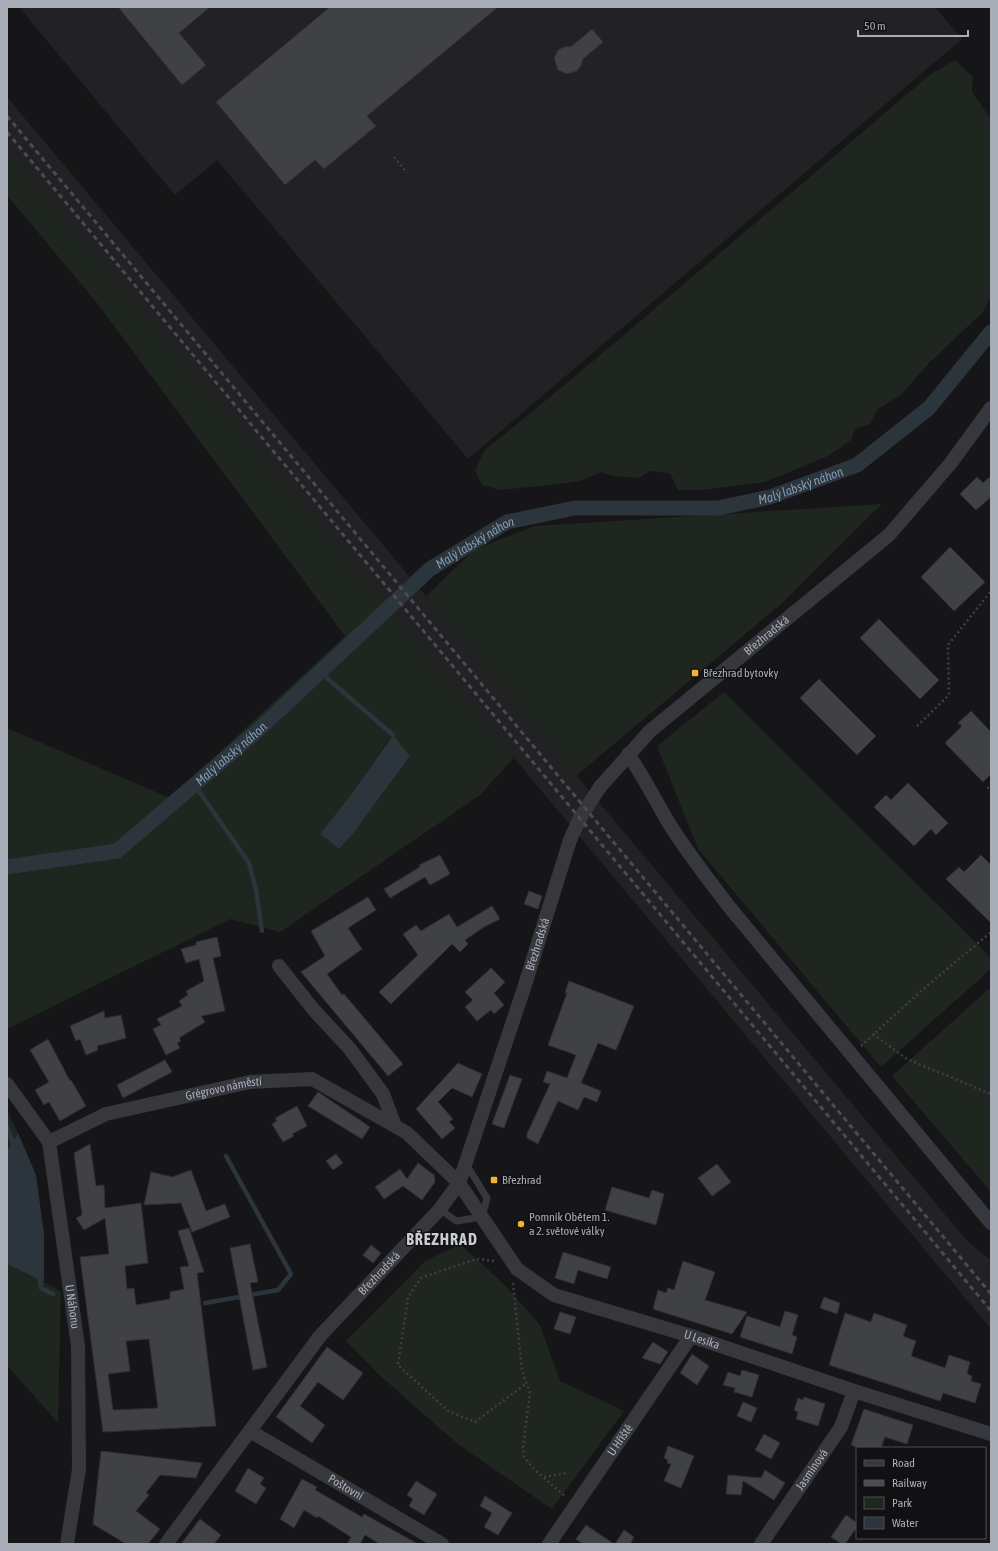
<svg xmlns="http://www.w3.org/2000/svg" width="998" height="1551" viewBox="0 0 998 1551" font-family="'Asap Condensed',sans-serif">
  <style>
    .built { fill: #222225 }
    .green { fill: #1e261f; fill-rule: evenodd }
    .water { fill: #2c353c }
    .lines { fill: none; stroke-linecap: round; stroke-linejoin: round }
    .stream { stroke: #2c353c; stroke-width: 4.5 }
    .canal { stroke: #2c353c; stroke-width: 15 }
    .building { fill: #404145; stroke: #303034; fill-rule: evenodd }
    .path { stroke: #3d3f44; stroke-width: 2.5; stroke-dasharray: 2 3; stroke-linecap: butt }
    .lane { stroke: #37383d; stroke-width: 7 }
    .street { stroke: #37383d; stroke-width: 14 }
    .rail { stroke: #4a4c52; stroke-width: 3; stroke-dasharray: 5 4; stroke-linecap: butt }
    .poi-dot { fill: #f2b134; stroke: #111113; stroke-width: 1.5 }
    .labels { text-anchor: middle; dominant-baseline: central; stroke-width: 3; stroke-linejoin: round; paint-order: stroke }
    .street-label { font-size: 12px; fill: #a8adb8; stroke: #111113 }
    .poi-label { font-size: 12px; fill: #a8adb8; stroke: #111113; text-anchor: start }
    .water-label { font-size: 13px; font-style: italic; fill: #7f9bb3; stroke: #111113 }
    .district-label { font-size: 16px; font-weight: bold; letter-spacing: 1px; fill: #c9ccd4; stroke: #111113 }
  </style>
  <rect width="100%" height="100%" fill="#161618"/>
  <g class="built">
    <polygon points="19,7 935,7 962,39 468,459 217,160 175,195"/>
    <polygon points="7,97 969,1243 991,1260 991,1329 7,151"/>
  </g>
  <g class="green">
    <polygon points="955,60 973,77 972,92 991,119 991,297 983,312 929,363 901,395 878,409 870,424 855,429 851,440 828,456 765,482 702,490 678,490 670,473 650,471 639,478 613,476 601,472 583,480 568,483 501,490 482,485 475,471 484,451 579,373 931,74"/>
    <path d="M7,151L514,758L480,795L280,932L230,919L7,1029V728L170,798L345,636L97,303L7,195ZM392,735L410,756L352,835L339,849L320,834L353,792Z"/>
    <polygon points="882,504 781,604 576,776 426,596 474,550 535,526"/>
    <polygon points="724,692 991,958 991,969 881,1067 698,849 657,746"/>
    <polygon points="991,987 991,1192 892,1076"/>
    <polygon points="7,1110 18,1133 7,1151"/>
    <polygon points="460,1244 507,1287 540,1325 560,1381 624,1411 552,1509 459,1445 378,1374 346,1341 425,1261"/>
    <polygon points="7,1264 61,1291 58,1423 7,1365"/>
  </g>
  <g class="water">
    <polygon points="393,735 410,756 352,835 339,849 320,834 353,792"/>
    <polygon points="18,1133 36,1175 44,1234 44,1282 7,1264 7,1151"/>
  </g>
  <g class="lines">
    <g class="stream">
      <polyline points="320,672 393,735"/>
      <polyline points="194,784 249,863 256,890 262,931"/>
      <polyline points="7,1126 14,1147"/>
      <polyline points="39,1274 41,1288 53,1294"/>
      <polyline points="205,1303 278,1290 291,1274 226,1156"/>
    </g>
    <path class="canal" id="s1" d="M7,867L117,851L256,732L430,569L507,522L575,508H719L770,497L857,465L929,408L991,332"/>
  </g>
  <g class="building">
    <polygon points="118,7 210,7 179,33 206,65 182,85"/>
    <polygon points="330,7 498,7 367,116 376,126 324,169 315,160 285,185 216,102"/>
    <polygon points="592,29 603,42 583,59 581,66 577,71 567,74 558,70 554,58 558,50 564,47 572,46"/>
    <polygon points="991,476 991,497 976,510 960,494 977,477 983,483"/>
    <polygon points="950,547 985,582 954,611 921,577"/>
    <polygon points="879,619 939,680 920,699 860,638"/>
    <polygon points="819,679 876,736 857,755 800,698"/>
    <polygon points="971,711 991,732 991,774 983,782 945,743 962,726 958,723"/>
    <polygon points="908,783 948,823 936,835 931,829 914,846 874,807 886,795 891,800"/>
    <polygon points="440,855 450,874 430,885 425,877 390,898 384,889 420,867 419,865"/>
    <polygon points="981,855 991,865 991,923 946,879 959,867 964,872"/>
    <polygon points="529,891 542,896 538,909 524,904"/>
    <polygon points="368,897 376,910 348,928 362,949 327,974 342,995 344,994 403,1064 388,1076 301,972 325,956 311,931"/>
    <polygon points="492,906 500,919 484,927 465,940 468,944 460,952 452,944 391,1004 379,992 418,955 403,934 416,925 421,931 449,914 457,927"/>
    <polygon points="217,937 221,956 213,958 225,1011 201,1016 205,1022 179,1038 181,1041 177,1043 180,1048 166,1055 153,1029 161,1025 157,1019 182,1006 179,1001 188,995 186,991 204,981 199,959 186,963 181,949 196,945 196,942"/>
    <polygon points="491,968 505,982 494,993 504,1005 494,1014 491,1010 477,1021 465,1007 473,1000 465,992"/>
    <polygon points="569,981 634,1006 616,1050 598,1043 581,1083 601,1091 597,1102 584,1097 578,1110 558,1101 538,1144 527,1138 527,1134 550,1084 543,1082 547,1071 567,1078 576,1055 548,1045 567,993 565,993"/>
    <polygon points="104,1011 105,1018 121,1015 126,1038 97,1046 98,1050 86,1055 80,1039 76,1041 70,1026"/>
    <polygon points="48,1039 70,1081 71,1080 86,1106 60,1121 49,1102 44,1105 35,1090 49,1082 30,1050"/>
    <polygon points="165,1060 172,1072 123,1098 117,1085"/>
    <polygon points="458,1063 482,1074 472,1097 452,1088 438,1102 453,1119 449,1122 455,1128 442,1139 416,1109"/>
    <polygon points="510,1075 522,1079 504,1128 492,1124"/>
    <polygon points="318,1092 370,1127 362,1139 308,1106"/>
    <polygon points="297,1106 307,1126 292,1134 294,1136 283,1142 272,1124 277,1121 275,1118"/>
    <path d="M90,1144L96,1186L104,1185L105,1208L141,1203L148,1263L125,1266L127,1289L134,1288L136,1305L170,1299V1292L184,1289L180,1267L189,1266L178,1231L189,1228L204,1272L197,1273L216,1426L103,1432L80,1257L109,1254L105,1218L84,1230L76,1218L82,1215L74,1153ZM149,1339L158,1408L113,1410L108,1374L130,1371L126,1341Z"/>
    <polygon points="336,1154 343,1163 333,1170 326,1161"/>
    <polygon points="418,1163 434,1175 435,1182 422,1200 403,1186 384,1199 375,1187 400,1169 407,1179"/>
    <polygon points="717,1164 731,1182 712,1196 698,1178"/>
    <polygon points="191,1170 206,1211 225,1204 230,1217 192,1232 181,1203 144,1205 151,1172 172,1177"/>
    <polygon points="612,1187 649,1198 652,1190 664,1194 656,1225 605,1210"/>
    <polygon points="250,1244 258,1282 250,1283 267,1367 253,1370 230,1248"/>
    <polygon points="371,1245 381,1253 373,1263 363,1255"/>
    <polygon points="563,1252 611,1267 607,1279 578,1270 574,1284 555,1278"/>
    <polygon points="683,1261 715,1272 705,1300 747,1312 732,1334 653,1309 658,1290 666,1293 668,1288 674,1290"/>
    <polygon points="824,1297 840,1303 837,1314 820,1308"/>
    <polygon points="785,1311 798,1315 792,1335 797,1337 792,1354 740,1337 747,1316 780,1327"/>
    <polygon points="560,1312 576,1317 570,1334 554,1329"/>
    <polygon points="845,1313 871,1322 874,1313 907,1325 903,1336 916,1341 911,1356 945,1368 949,1355 970,1362 967,1374 972,1376 971,1381 981,1384 975,1403 943,1393 940,1401 829,1365"/>
    <polygon points="653,1342 668,1352 660,1364 642,1358"/>
    <polygon points="327,1347 363,1373 343,1400 318,1382 300,1406 325,1425 312,1443 276,1417"/>
    <polygon points="692,1354 709,1366 697,1385 680,1373"/>
    <polygon points="742,1370 759,1375 752,1397 734,1392 735,1388 723,1385 728,1372 740,1376"/>
    <polygon points="804,1397 825,1404 818,1426 796,1419 798,1412 794,1410 798,1398 803,1400"/>
    <polygon points="743,1402 757,1408 751,1422 737,1416"/>
    <polygon points="864,1409 913,1425 907,1444 885,1437 881,1448 860,1448 851,1445"/>
    <polygon points="764,1434 780,1443 771,1459 755,1450"/>
    <polygon points="668,1446 694,1456 681,1488 664,1481 671,1464 667,1463 668,1460 664,1458"/>
    <polygon points="101,1451 202,1463 196,1478 160,1475 146,1493 149,1495 136,1511 160,1529 148,1544 126,1544 93,1524"/>
    <polygon points="248,1468 264,1478 260,1484 266,1488 256,1504 235,1491"/>
    <polygon points="765,1470 785,1483 774,1500 743,1481 741,1495 726,1494 728,1475 761,1478"/>
    <polygon points="302,1479 317,1487 315,1490 362,1517 364,1514 418,1544 380,1544 365,1535 360,1544 347,1544 351,1537 318,1516 317,1518 304,1510 294,1528 280,1519"/>
    <polygon points="416,1481 437,1494 424,1515 409,1506 413,1499 407,1495"/>
    <polygon points="485,1496 512,1513 498,1535 484,1527 492,1513 480,1506"/>
    <polygon points="846,1515 857,1523 857,1527 845,1544 842,1544 831,1537"/>
    <polygon points="200,1519 221,1535 214,1544 181,1544"/>
    <polygon points="586,1525 614,1544 583,1544 576,1539"/>
    <polygon points="624,1530 634,1537 630,1544 615,1544"/>
  </g>
  <g class="lines">
    <g class="path">
      <polyline points="394,157 407,173"/>
      <polyline points="991,546 991,547"/>
      <polyline points="917,726 949,695 948,645 991,591"/>
      <polyline points="987,788 991,787"/>
      <polyline points="873,1034 907,1059 991,1094"/>
      <polyline points="861,1046 921,991 991,932"/>
      <polyline points="494,1261 477,1259 421,1278 408,1297 398,1365 448,1411 475,1422 527,1383"/>
      <polyline points="513,1283 522,1371 530,1393 523,1447 524,1457 535,1470 566,1497"/>
      <polyline points="544,1477 567,1473"/>
    </g>
    <polyline class="lane" points="440,1209 456,1221 482,1217 487,1198 466,1164"/>
    <g class="street">
      <path d="M628,754C644,777 656,802 670,825C689,855 710,882 731,909L991,1223"/>
      <polyline points="279,966 313,1009 350,1049 383,1094 395,1126"/>
      <path id="s2" d="M7,1084L49,1142L78,1346L79,1469L67,1544"/>
      <path id="s3" d="M49,1142L106,1114L250,1082L312,1079L407,1133L459,1183L517,1269L554,1295L691,1336L854,1391L991,1434"/>
      <path id="s4" d="M250,1431L442,1544"/>
      <path id="s5" d="M166,1544L320,1336L440,1209L459,1183L524,988L570,840L580,818L600,787L650,731L889,535L950,464L991,408"/>
      <path id="s6" d="M549,1544L691,1336"/>
      <path id="s7" d="M761,1544L841,1427L854,1391"/>
    </g>
    <g class="rail">
      <polyline points="7,116 991,1294"/>
      <polyline points="7,132 991,1311"/>
    </g>
  </g>
  <g class="poi-dot">
    <rect x="691" y="669" width="8" height="8" rx="2"/>
    <rect x="490" y="1176" width="8" height="8" rx="2"/>
    <circle cx="521" cy="1224" r="4"/>
  </g>
  <g class="labels">
    <g class="street-label">
      <text stroke="none"><textPath href="#s5" startOffset="1113">Březhradská</textPath></text>
      <text stroke="none"><textPath href="#s5" startOffset="717">Březhradská</textPath></text>
      <text stroke="none"><textPath href="#s3" startOffset="184">Grégrovo náměstí</textPath></text>
      <text stroke="none"><textPath href="#s5" startOffset="345">Březhradská</textPath></text>
      <text stroke="none"><textPath href="#s2" startOffset="238">U Náhonu</textPath></text>
      <text stroke="none"><textPath href="#s3" startOffset="758">U Lesíka</textPath></text>
      <text stroke="none"><textPath href="#s6" startOffset="126">U Hřiště</textPath></text>
      <text stroke="none"><textPath href="#s7" startOffset="90">Jasmínová</textPath></text>
      <text stroke="none"><textPath href="#s4" startOffset="111">Poštovní</textPath></text>
    </g>
    <g class="poi-label">
      <text x="703" y="673">Březhrad bytovky</text>
      <text x="502" y="1180">Březhrad</text>
      <text x="529" y="1217">Pomník Obětem 1.<tspan x="529" dy="14">a 2. světové války</tspan></text>
    </g>
    <g class="water-label">
      <text stroke="none"><textPath href="#s1" startOffset="921">Malý labský náhon</textPath></text>
      <text stroke="none"><textPath href="#s1" startOffset="585">Malý labský náhon</textPath></text>
      <text stroke="none"><textPath href="#s1" startOffset="261">Malý labský náhon</textPath></text>
    </g>
    <g class="district-label">
      <text x="442" y="1239">BŘEZHRAD</text>
    </g>
  </g>
  <rect width="998" height="1551" fill="none" stroke="#a8adb8" stroke-width="16"/>
  <rect x="856" y="1447" width="130" height="92" fill="#111113" stroke="#4d4f55"/>
  <rect x="864" y="1460" width="20" height="6" fill="#37383d" stroke="#4d4f55"/>
  <text x="892" y="1467" font-size="12" fill="#a8adb8">Road</text>
  <rect x="864" y="1480" width="20" height="6" fill="#4a4c52" stroke="#4d4f55"/>
  <text x="892" y="1487" font-size="12" fill="#a8adb8">Railway</text>
  <rect x="864" y="1497" width="20" height="12" fill="#1e261f" stroke="#4d4f55"/>
  <text x="892" y="1507" font-size="12" fill="#a8adb8">Park</text>
  <rect x="864" y="1517" width="20" height="12" fill="#2c353c" stroke="#4d4f55"/>
  <text x="892" y="1527" font-size="12" fill="#a8adb8">Water</text>
  <path d="M858 30v6h110v-6" fill="none" stroke="#a8adb8" stroke-width="2"/>
  <text x="864" y="30" font-size="12" fill="#a8adb8" stroke="#111113" stroke-width="3" paint-order="stroke">50 m</text>
</svg>
